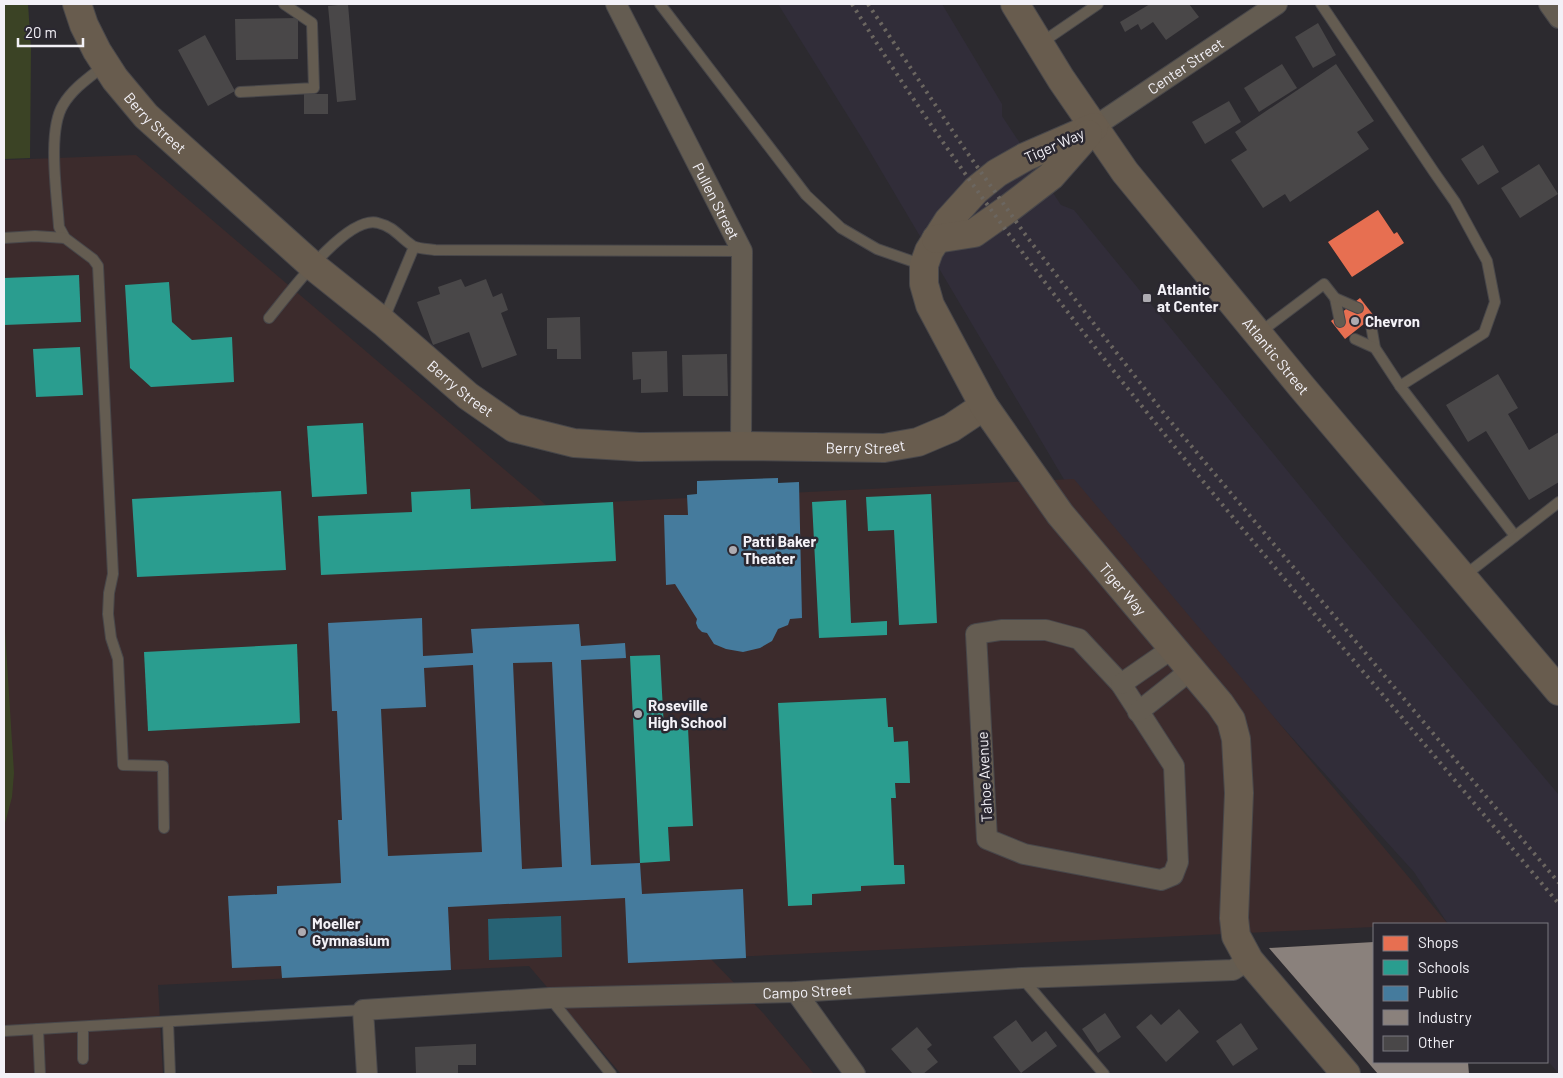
<svg xmlns="http://www.w3.org/2000/svg" width="1563" height="1078" viewBox="0 0 1563 1078" font-family="Barlow,sans-serif">
  <style>
    .built { fill: #312d39 }
    .education { fill: #3c2b2c }
    .green { fill: #3b4325 }
    .water { fill: #276274 }
    .shops { fill: #e76f51 }
    .schools { fill: #2a9d8f }
    .public { fill: #457b9d; fill-rule: evenodd }
    .industry { fill: #8a817c }
    .building { fill: #494748 }
    .lines { fill: none; stroke-linecap: round; stroke-linejoin: round }
    .lane-casing { stroke: #48474a; stroke-width: 12 }
    .street-casing { stroke: #48474a; stroke-width: 22 }
    .secondary-casing { stroke: #48474a; stroke-width: 30 }
    .lane { stroke: #645c51; stroke-width: 10 }
    .street { stroke: #645c51; stroke-width: 20 }
    .secondary { stroke: #685c4e; stroke-width: 28 }
    .rail { stroke: #6b6660; stroke-width: 4; stroke-dasharray: 2.5 5; stroke-linecap: butt }
    .poi-dot { fill: #adabb1; stroke: #2b2831; stroke-width: 2 }
    .labels { text-anchor: middle; dominant-baseline: central; stroke-width: 5; stroke-linejoin: round; paint-order: stroke }
    .street-label { font-size: 15px; fill: #f3f1f7; stroke: #2b2831 }
    .poi-label { font-size: 15px; font-weight: bold; fill: #f3f1f7; stroke: #2b2831; text-anchor: start }
  </style>
  <rect width="100%" height="100%" fill="#2c2a2f"/>
  <polygon class="built" points="778,4 942,4 1002,104 1002,116 1061,205 1074,210 1344,540 1559,795 1559,1074 1547,1060 1547,924 1448,924 1414,872 1075,498 863,140"/>
  <polygon class="education" points="136,155 546,505 1074,479 1448,924 1374,924 1374,927 710,958 764,1014 814,1074 621,1074 529,966 158,985 163,1074 4,1074 4,160"/>
  <g class="green">
    <polygon points="4,4 28,4 31,48 30,158 4,159"/>
    <polygon points="4,615 14,773 12,797 4,827"/>
  </g>
  <polygon class="water" points="561,916 562,957 489,960 488,919"/>
  <g class="shops">
    <polygon points="1378,210 1394,234 1397,232 1404,243 1352,277 1328,242"/>
    <polygon points="1360,298 1374,316 1345,339 1331,321"/>
  </g>
  <g class="schools">
    <polygon points="79,275 81,322 4,325 4,278"/>
    <polygon points="169,282 172,322 192,340 232,337 234,382 151,387 130,368 125,285"/>
    <polygon points="80,347 83,395 36,397 33,349"/>
    <polygon points="363,423 367,494 312,497 307,426"/>
    <polygon points="470,489 471,509 613,502 616,561 321,575 318,516 412,512 411,492"/>
    <polygon points="281,491 286,570 137,577 132,499"/>
    <polygon points="931,494 937,623 899,625 894,530 868,531 866,497"/>
    <polygon points="846,500 851,623 887,621 887,635 819,638 812,502"/>
    <polygon points="297,644 300,723 148,731 144,652"/>
    <polygon points="660,655 664,729 688,728 693,826 668,827 670,861 640,863 630,656"/>
    <polygon points="886,698 888,727 893,727 894,742 908,741 910,783 895,783 896,798 891,798 894,865 904,865 905,884 861,886 861,891 812,894 812,905 788,906 778,703"/>
  </g>
  <g class="public">
    <polygon points="778,478 778,483 799,482 802,618 790,619 788,625 778,629 772,641 760,648 743,652 726,649 714,644 707,633 702,632 698,628 696,623 697,619 675,584 666,585 664,515 688,515 687,495 697,494 697,481"/>
    <path d="M422,618L423,656L473,653L471,629L579,624L581,646L625,643L626,658L581,660L591,865L640,863L642,894L743,889L746,958L628,963L625,898L448,907L451,970L282,978L281,966L232,968L228,896L277,894V886L341,883L338,820H342L337,711H332L328,623ZM552,662L562,867L522,869L513,663ZM473,665L482,852L388,856L381,709L426,707L424,668Z"/>
  </g>
  <polygon class="industry" points="1374,942 1374,1062 1468,1062 1469,1074 1378,1074 1269,948"/>
  <g class="building">
    <polygon points="348,4 356,100 337,102 328,6"/>
    <polygon points="1150,4 1189,4 1199,17 1166,40 1153,22 1141,30 1138,24 1125,32 1120,22"/>
    <polygon points="298,18 298,59 236,60 235,19"/>
    <polygon points="1318,23 1336,55 1313,68 1295,37"/>
    <polygon points="205,35 235,91 208,106 178,50"/>
    <polygon points="1282,64 1297,88 1259,112 1244,88"/>
    <polygon points="1336,64 1374,121 1357,132 1369,149 1290,202 1285,194 1263,208 1231,160 1247,150 1235,132"/>
    <rect x="304" y="94" width="24" height="20"/>
    <polygon points="1229,101 1241,122 1205,144 1192,122"/>
    <polygon points="1483,145 1499,172 1478,185 1461,159"/>
    <polygon points="1539,164 1558,194 1520,218 1501,188"/>
    <polygon points="461,279 465,287 486,279 493,297 502,293 508,310 501,313 517,355 482,368 469,332 433,345 417,302 440,294 438,287"/>
    <polygon points="580,317 581,359 557,359 557,349 547,349 547,318"/>
    <polygon points="667,351 668,392 641,393 641,379 633,380 632,352"/>
    <polygon points="727,354 728,396 683,396 682,355"/>
    <polygon points="1498,374 1518,408 1508,414 1529,450 1559,432 1559,482 1529,500 1486,431 1468,442 1446,405"/>
    <polygon points="1179,1009 1199,1032 1166,1062 1136,1027 1151,1014 1161,1025"/>
    <polygon points="1105,1013 1121,1037 1098,1053 1082,1029"/>
    <polygon points="1016,1020 1032,1042 1046,1031 1057,1046 1021,1073 993,1037"/>
    <polygon points="1241,1023 1258,1049 1233,1066 1216,1041"/>
    <polygon points="917,1027 932,1045 927,1049 938,1062 923,1074 913,1074 891,1049"/>
    <polygon points="476,1044 476,1065 458,1065 458,1074 416,1074 415,1047"/>
  </g>
  <g class="lines">
    <g class="lane-casing">
      <g id="lane">
        <polyline points="660,4 806,195 841,228 877,249 923,265"/>
        <polyline points="1321,4 1434,172 1455,202 1487,261 1495,302 1484,333 1400,386"/>
        <polyline points="1041,43 1098,4"/>
        <path d="M105,65C90,77 73,88 63,105C47,131 57,195 59,227L65,238L93,259L98,266L113,574L109,593L108,614L111,638L118,659L123,765L163,766L164,828"/>
        <polyline points="240,92 314,88 312,23 284,4"/>
        <polyline points="4,238 35,236 65,238"/>
        <path d="M269,318C288,295 347,214 378,223C395,227 400,238 413,246C419,249 429,249 435,250L742,251"/>
        <polyline points="383,321 414,247"/>
        <polyline points="1340,322 1335,298 1358,308"/>
        <polyline points="1371,325 1375,348 1400,386 1515,536"/>
        <polyline points="1259,333 1324,284 1335,298"/>
        <polyline points="1355,339 1375,348"/>
        <polyline points="1464,576 1559,502"/>
        <polyline points="1022,978 1104,1074"/>
        <polyline points="550,998 611,1074"/>
        <polyline points="168,1022 170,1074"/>
        <polyline points="83,1027 83,1059"/>
        <polyline points="38,1029 40,1074"/>
        <polyline points="4,1031 363,1010"/>
      </g>
    </g>
    <g class="street-casing">
      <g id="street">
        <path id="s1" d="M616,4L742,251L741,446"/>
        <polyline points="1549,4 1559,18"/>
        <path id="s2" d="M1094,127L1277,4"/>
        <polygon points="1001,630 1046,630 1079,639 1121,684 1174,766 1178,862 1173,875 1161,880 1024,854 987,839 976,634"/>
        <polyline points="1121,684 1173,648"/>
        <polyline points="1138,712 1191,670"/>
        <polyline points="796,992 855,1074"/>
        <path id="s3" d="M367,1074L363,1010L550,998L796,992L1022,978L1233,970L1249,960"/>
      </g>
    </g>
    <g class="secondary-casing">
      <g id="secondary">
        <path id="s4" d="M77,4L84,25L97,51L115,79L146,116L313,266L383,322L468,396L514,428L574,443L639,447L741,446L884,448L918,442L951,428L984,406"/>
        <path id="s5" d="M1015,4L1061,79L1125,172L1301,386L1559,691"/>
        <path id="s6" d="M1094,127L1025,157L997,173L976,190L948,221L929,251L924,265V284L930,305L984,406L1060,514L1220,704L1231,720L1236,739L1239,793L1234,918L1236,936L1249,960L1346,1074"/>
        <polyline points="936,239 974,233 1008,209 1051,176 1088,134"/>
      </g>
    </g>
    <use href="#lane" class="lane"/>
    <use href="#street" class="street"/>
    <use href="#secondary" class="secondary"/>
    <g class="rail">
      <path d="M852,4C980,210 1132,398 1288,583C1379,690 1469,797 1559,904"/>
      <polyline points="868,4 966,151 1027,237 1098,329 1166,416 1559,883"/>
    </g>
  </g>
  <g class="poi-dot">
    <rect x="1142" y="293" width="10" height="10" rx="2.5"/>
    <circle cx="1355" cy="321" r="5"/>
    <circle cx="733" cy="550" r="5"/>
    <circle cx="638" cy="714" r="5"/>
    <circle cx="302" cy="932" r="5"/>
  </g>
  <g class="labels">
    <g class="street-label">
      <text stroke="none"><textPath href="#s2" startOffset="110">Center Street</textPath></text>
      <text stroke="none"><textPath href="#s4" startOffset="144">Berry Street</textPath></text>
      <text transform="translate(1054 145) rotate(-24)">Tiger Way</text>
      <text stroke="none"><textPath href="#s1" startOffset="221">Pullen Street</textPath></text>
      <text stroke="none"><textPath href="#s5" startOffset="439">Atlantic Street</textPath></text>
      <text stroke="none"><textPath href="#s4" startOffset="549">Berry Street</textPath></text>
      <text stroke="none"><textPath href="#s4" startOffset="969">Berry Street</textPath></text>
      <text stroke="none"><textPath href="#s6" startOffset="612">Tiger Way</textPath></text>
      <text transform="translate(984 777) rotate(-93)">Tahoe Avenue</text>
      <text stroke="none"><textPath href="#s3" startOffset="509">Campo Street</textPath></text>
    </g>
    <g class="poi-label">
      <text x="1157" y="289">Atlantic<tspan x="1157" dy="17">at Center</tspan></text>
      <text x="1365" y="321">Chevron</text>
      <text x="743" y="541">Patti Baker<tspan x="743" dy="17">Theater</tspan></text>
      <text x="648" y="705">Roseville<tspan x="648" dy="17">High School</tspan></text>
      <text x="312" y="923">Moeller<tspan x="312" dy="17">Gymnasium</tspan></text>
    </g>
  </g>
  <rect width="1563" height="1078" fill="none" stroke="#f3f1f7" stroke-width="10"/>
  <rect x="1373" y="923" width="175" height="140" fill="#2b2831" stroke="#7b7880"/>
  <rect x="1383" y="936" width="25" height="15" fill="#e76f51" stroke="#7b7880"/>
  <text x="1418" y="948" font-size="15" fill="#f3f1f7">Shops</text>
  <rect x="1383" y="960" width="25" height="15" fill="#2a9d8f" stroke="#7b7880"/>
  <text x="1418" y="973" font-size="15" fill="#f3f1f7">Schools</text>
  <rect x="1383" y="986" width="25" height="15" fill="#457b9d" stroke="#7b7880"/>
  <text x="1418" y="998" font-size="15" fill="#f3f1f7">Public</text>
  <rect x="1383" y="1010" width="25" height="15" fill="#8a817c" stroke="#7b7880"/>
  <text x="1418" y="1023" font-size="15" fill="#f3f1f7">Industry</text>
  <rect x="1383" y="1036" width="25" height="15" fill="#494748" stroke="#7b7880"/>
  <text x="1418" y="1048" font-size="15" fill="#f3f1f7">Other</text>
  <path d="M18 38v8h65v-8" fill="none" stroke="#f3f1f7" stroke-width="2.5"/>
  <text x="25" y="38" font-size="15" fill="#f3f1f7" stroke="#2b2831" stroke-width="4" paint-order="stroke">20 m</text>
</svg>
